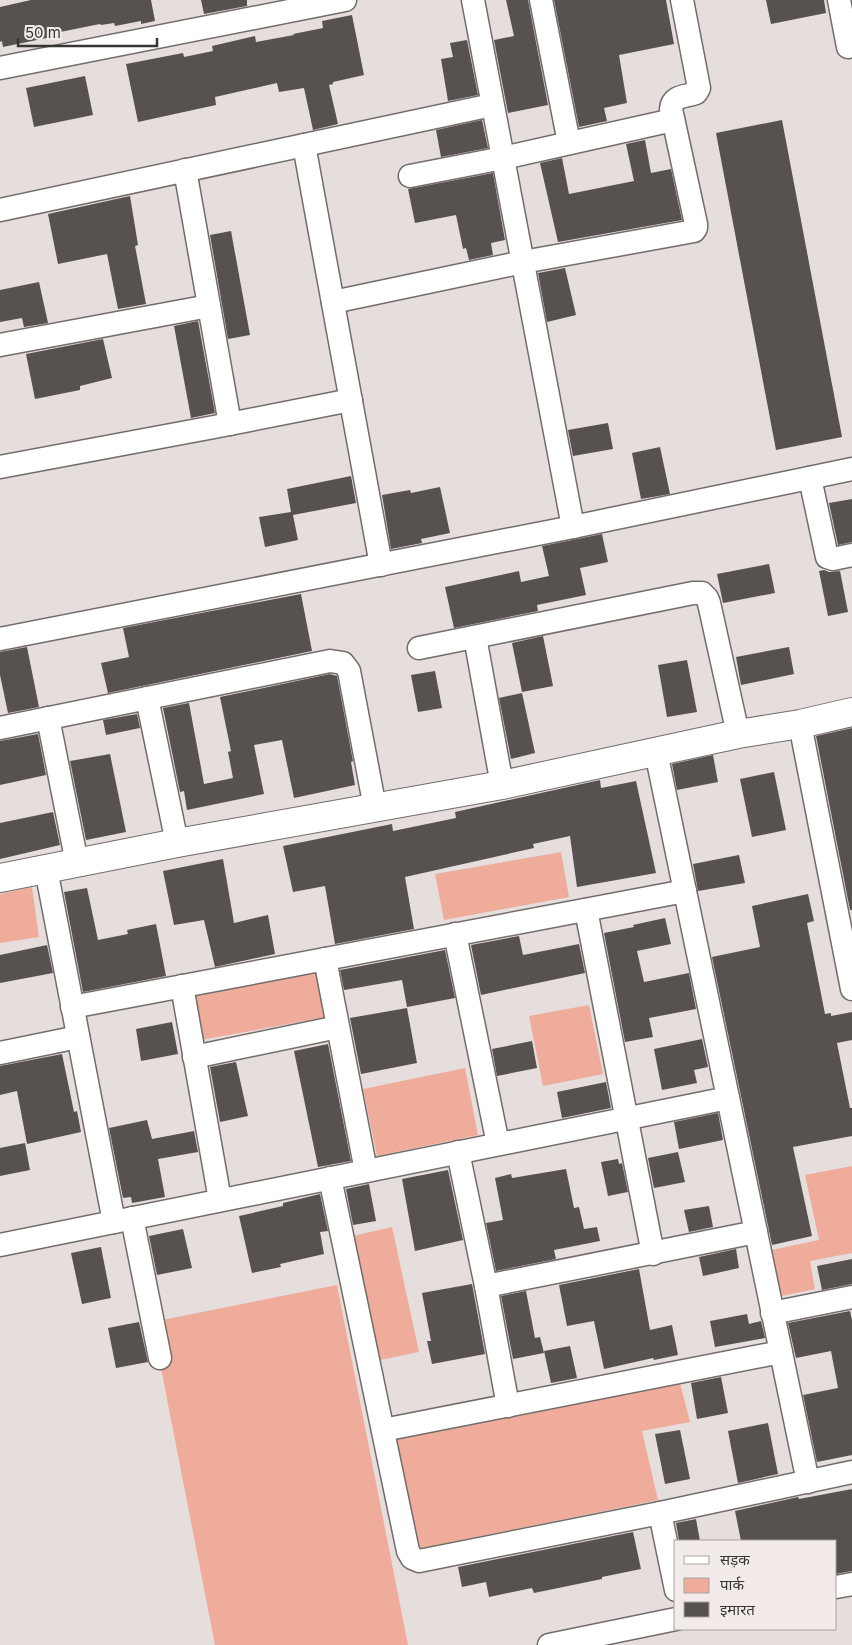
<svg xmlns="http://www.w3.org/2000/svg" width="852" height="1645" font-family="Inter,'Noto Sans Devanagari',sans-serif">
  <rect width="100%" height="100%" fill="#e5dedc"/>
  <!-- green -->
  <g fill="#efac9b">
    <polygon points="561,852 569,897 444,920 435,874"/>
    <polygon points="32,887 39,937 0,943 0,894"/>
    <polygon points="318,971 326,1017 201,1040 192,994"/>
    <polygon points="589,1005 603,1074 543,1086 529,1016"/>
    <polygon points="465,1068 478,1135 377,1156 363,1089"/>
    <polygon points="852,1166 852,1253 810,1261 815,1289 767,1299 757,1253 819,1240 805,1175"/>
    <polygon points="392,1227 419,1352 380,1360 353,1236"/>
    <polygon points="337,1285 408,1645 215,1645 152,1322"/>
    <polygon points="680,1383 690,1422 642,1431 658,1500 417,1549 392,1436"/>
  </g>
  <!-- building -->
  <g fill="#575150">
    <polygon points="31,0 151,0 155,21 141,24 141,21 115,26 114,23 101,25 100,24 60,32 61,35 3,47 2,41 0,42 0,7"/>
    <polygon points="201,0 247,0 247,6 204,14"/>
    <polygon points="506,0 528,0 548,105 508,113 494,40 514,36"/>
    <polygon points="554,0 666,0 674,44 619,55 627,103 604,108 607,121 579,127"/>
    <polygon points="766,0 824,0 826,13 771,24"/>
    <polygon points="352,15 364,75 333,82 333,84 329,85 338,124 313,130 304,88 279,92 277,83 215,97 216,105 138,122 126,64 183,53 184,57 213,51 212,46 255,36 256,42 294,35 293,34 323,28 322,21"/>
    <polygon points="467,40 478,95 448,101 441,59 453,57 450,43"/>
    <polygon points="85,76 93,115 34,127 26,88"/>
    <polygon points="482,120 488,148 441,157 436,130"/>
    <polygon points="782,120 842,437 776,450 716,133"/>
    <polygon points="645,140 651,173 671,169 682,220 558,242 540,163 562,158 569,194 634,181 626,144"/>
    <polygon points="493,173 505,240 491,243 493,255 469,260 466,248 463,249 456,215 415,223 408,189"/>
    <polygon points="130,196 138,245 135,246 146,304 118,309 107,254 58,264 48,214"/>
    <polygon points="231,231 250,335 228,339 210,235"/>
    <polygon points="565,268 576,315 547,322 538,273"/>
    <polygon points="39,282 48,323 24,327 22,318 0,322 0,290"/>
    <polygon points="198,321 215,413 191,418 174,326"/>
    <polygon points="103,339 112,378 80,386 80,390 35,399 26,354"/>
    <polygon points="608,423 613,449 573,456 568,430"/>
    <polygon points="660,447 670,494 641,499 632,453"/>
    <polygon points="351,476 356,503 293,515 298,540 265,547 259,517 291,512 287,489"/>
    <polygon points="440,487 450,533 421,539 422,543 391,549 382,495 410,490 411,493"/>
    <polygon points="852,499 852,542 838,545 829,503"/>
    <polygon points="602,534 608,562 580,568 586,595 537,605 538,611 454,628 445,587 519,571 521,582 549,576 542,546"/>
    <polygon points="769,564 775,593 723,603 717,574"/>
    <polygon points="824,570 829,572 840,571 848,612 828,616 819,571"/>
    <polygon points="301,594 312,651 108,693 101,663 129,657 123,628"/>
    <polygon points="543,636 553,686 522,692 512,643"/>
    <polygon points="27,647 39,707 8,713 0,675 0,652"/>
    <polygon points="789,647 794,674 741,685 736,657"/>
    <polygon points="687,660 697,712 667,717 658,665"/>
    <polygon points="435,671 442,708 418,712 411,675"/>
    <polygon points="330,674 337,676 353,761 351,762 355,785 294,798 282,740 254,745 264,794 187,810 184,791 180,792 163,708 189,703 204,784 233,778 228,752 231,751 220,697"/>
    <polygon points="522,693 535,753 511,759 499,698"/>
    <polygon points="137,714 140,728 106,735 103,720"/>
    <polygon points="852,728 852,910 850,910 816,736"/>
    <polygon points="38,734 46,775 0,785 0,741"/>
    <polygon points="110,754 126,832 86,840 70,761"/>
    <polygon points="713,755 718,782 677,790 672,764"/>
    <polygon points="774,772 786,830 752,837 740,779"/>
    <polygon points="600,780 601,788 636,781 656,873 577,887 570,836 533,844 534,848 405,877 414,929 335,944 325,886 293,892 283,846 392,824 393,831 456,818 455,812"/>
    <polygon points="53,812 60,845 0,859 0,823"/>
    <polygon points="739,855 745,883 698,891 693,864"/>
    <polygon points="223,859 234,923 268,915 275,954 215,967 204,920 174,925 163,871"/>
    <polygon points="87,888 98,940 128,934 127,930 156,924 166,976 83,992 64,892"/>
    <polygon points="808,894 814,921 807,923 825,1014 831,1013 831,1016 852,1012 852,1040 837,1043 850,1108 852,1108 852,1136 793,1147 812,1236 772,1245 712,957 760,947 752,906"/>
    <polygon points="665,918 671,944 637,951 644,982 689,973 696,1009 649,1018 653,1037 625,1042 604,933 634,927 633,925"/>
    <polygon points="519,936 523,955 579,944 585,973 481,995 471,945"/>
    <polygon points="47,945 53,973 0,983 0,955"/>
    <polygon points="445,950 455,998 407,1007 402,980 344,990 340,970"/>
    <polygon points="407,1008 417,1063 361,1074 350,1018"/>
    <polygon points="172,1022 178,1054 141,1061 136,1029"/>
    <polygon points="702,1039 708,1067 694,1070 697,1083 662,1090 654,1049"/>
    <polygon points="532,1041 537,1068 497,1076 492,1049"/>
    <polygon points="328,1044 351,1161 318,1167 294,1051"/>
    <polygon points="62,1054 74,1112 77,1111 81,1132 27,1144 17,1091 0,1095 0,1066"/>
    <polygon points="236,1062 248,1116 220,1122 210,1067"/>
    <polygon points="606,1082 611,1108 562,1118 557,1092"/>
    <polygon points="718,1113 723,1140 679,1149 674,1122"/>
    <polygon points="147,1120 152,1139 194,1131 198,1152 158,1159 165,1197 132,1203 131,1197 123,1198 109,1128"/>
    <polygon points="25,1143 30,1170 0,1176 0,1148"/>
    <polygon points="678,1152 685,1182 654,1188 648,1158"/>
    <polygon points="618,1159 619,1164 622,1163 628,1192 608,1196 601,1162"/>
    <polygon points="566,1169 574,1208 579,1207 584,1229 597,1227 600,1241 554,1250 556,1259 496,1271 486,1223 503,1220 495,1178 511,1174 512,1178"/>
    <polygon points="448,1170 463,1240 415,1251 402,1179"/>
    <polygon points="369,1184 376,1221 353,1225 346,1189"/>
    <polygon points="320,1194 328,1231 320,1232 324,1254 280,1264 281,1267 252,1273 239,1216 283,1206 283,1203"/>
    <polygon points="709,1206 713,1227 689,1232 684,1210"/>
    <polygon points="183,1229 192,1268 157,1275 149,1236"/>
    <polygon points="101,1247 111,1298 82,1304 71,1253"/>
    <polygon points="736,1249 739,1268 703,1276 699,1257"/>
    <polygon points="852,1259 852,1284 822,1290 817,1266"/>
    <polygon points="639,1269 650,1330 672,1325 678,1355 654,1360 653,1358 604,1369 594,1321 567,1326 559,1285"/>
    <polygon points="472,1284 485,1354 432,1364 427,1341 431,1341 422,1293"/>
    <polygon points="526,1291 535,1338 540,1337 544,1353 513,1359 501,1296"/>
    <polygon points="850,1311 852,1320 852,1455 817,1462 803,1395 838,1388 831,1351 796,1358 788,1323"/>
    <polygon points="747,1314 749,1324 761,1321 765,1338 715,1347 710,1321"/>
    <polygon points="139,1322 148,1362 116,1368 108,1328"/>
    <polygon points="570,1346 577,1378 551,1383 544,1351"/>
    <polygon points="721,1377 728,1413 697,1419 691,1383"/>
    <polygon points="768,1423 778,1474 738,1483 728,1431"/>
    <polygon points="680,1430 690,1479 665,1484 655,1434"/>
    <polygon points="852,1489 852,1571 836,1574 836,1541 741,1541 735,1511 798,1497 799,1499"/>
    <polygon points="696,1519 700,1541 679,1541 676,1523"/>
    <polygon points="633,1532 641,1569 602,1577 602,1579 534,1593 532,1588 489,1597 486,1582 462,1587 458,1567"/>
  </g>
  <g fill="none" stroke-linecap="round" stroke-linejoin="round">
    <!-- street casing -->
    <g stroke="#726c6a" stroke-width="25">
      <g id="street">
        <polyline points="473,0 573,527"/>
        <polyline points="541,0 569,143"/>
        <polyline points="839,0 848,47"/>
        <polyline points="0,68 345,0"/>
        <polyline points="304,145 381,565"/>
        <polyline points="185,170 230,424"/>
        <polyline points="410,176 503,158 673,120"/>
        <polyline points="0,210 492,105"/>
        <path d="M333 302 523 262 694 231 696 228V224L671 109C672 95 686 97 696 93L699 88 682 0"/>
        <polyline points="0,345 209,306"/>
        <polyline points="0,467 214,427 351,400"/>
        <polyline points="810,478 827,557 833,559 852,555"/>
        <polyline points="475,637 502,785"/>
        <polyline points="0,639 573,527 852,469"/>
        <polyline points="419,648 693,593 702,593 707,598 709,603 738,734"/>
        <polyline points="147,698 177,843"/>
        <polyline points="48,718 77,863"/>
        <polyline points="800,724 852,989"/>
        <polyline points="0,728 330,661 343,663 349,671 375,808"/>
        <polyline points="656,752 808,1482"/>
        <polyline points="46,869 114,1222"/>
        <polyline points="586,910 653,1254"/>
        <polyline points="455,934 498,1144"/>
        <polyline points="325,959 366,1171"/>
        <polyline points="182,986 220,1200"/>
        <polyline points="72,1007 685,891"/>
        <polyline points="0,1053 78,1037"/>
        <polyline points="194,1057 338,1027"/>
        <polyline points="458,1152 486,1286 508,1406"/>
        <polyline points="330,1178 408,1551 412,1558 419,1561 660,1513 852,1472"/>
        <polyline points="132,1218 160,1358"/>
        <polyline points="0,1245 728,1098"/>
        <polyline points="486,1286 756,1232"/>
        <polyline points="772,1313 852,1297"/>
        <polyline points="383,1430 781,1352"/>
        <polyline points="660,1513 676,1590"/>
        <polyline points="836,1587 852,1584"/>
        <polyline points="549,1645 676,1619"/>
      </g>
    </g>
    <!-- secondary casing -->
    <g stroke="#726c6a" stroke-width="30">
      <polyline id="secondary" points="0,878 177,843 502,785 738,734 800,724 852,712"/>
    </g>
    <!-- street -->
    <use href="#street" stroke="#fff" stroke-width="22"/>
    <!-- secondary -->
    <use href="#secondary" stroke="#fff" stroke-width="28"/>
  </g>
  <!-- legend -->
  <rect x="674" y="1540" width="162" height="90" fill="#f2ebe9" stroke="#a8a3a1"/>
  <rect x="684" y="1556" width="25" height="8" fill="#ffffff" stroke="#a8a3a1"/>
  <text x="720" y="1565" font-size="15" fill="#383635">सड़क</text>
  <rect x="684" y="1578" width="25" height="15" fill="#efac9b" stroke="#a8a3a1"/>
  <text x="720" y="1590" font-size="15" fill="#383635">पार्क</text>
  <rect x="684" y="1602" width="25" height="15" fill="#575150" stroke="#a8a3a1"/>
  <text x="720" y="1615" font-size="15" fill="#383635">इमारत</text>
  <!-- scale -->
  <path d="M18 38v8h139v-8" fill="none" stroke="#383635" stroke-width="2.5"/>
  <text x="25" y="38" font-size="15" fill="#383635" stroke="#f2ebe9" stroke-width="4" paint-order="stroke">50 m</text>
</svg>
